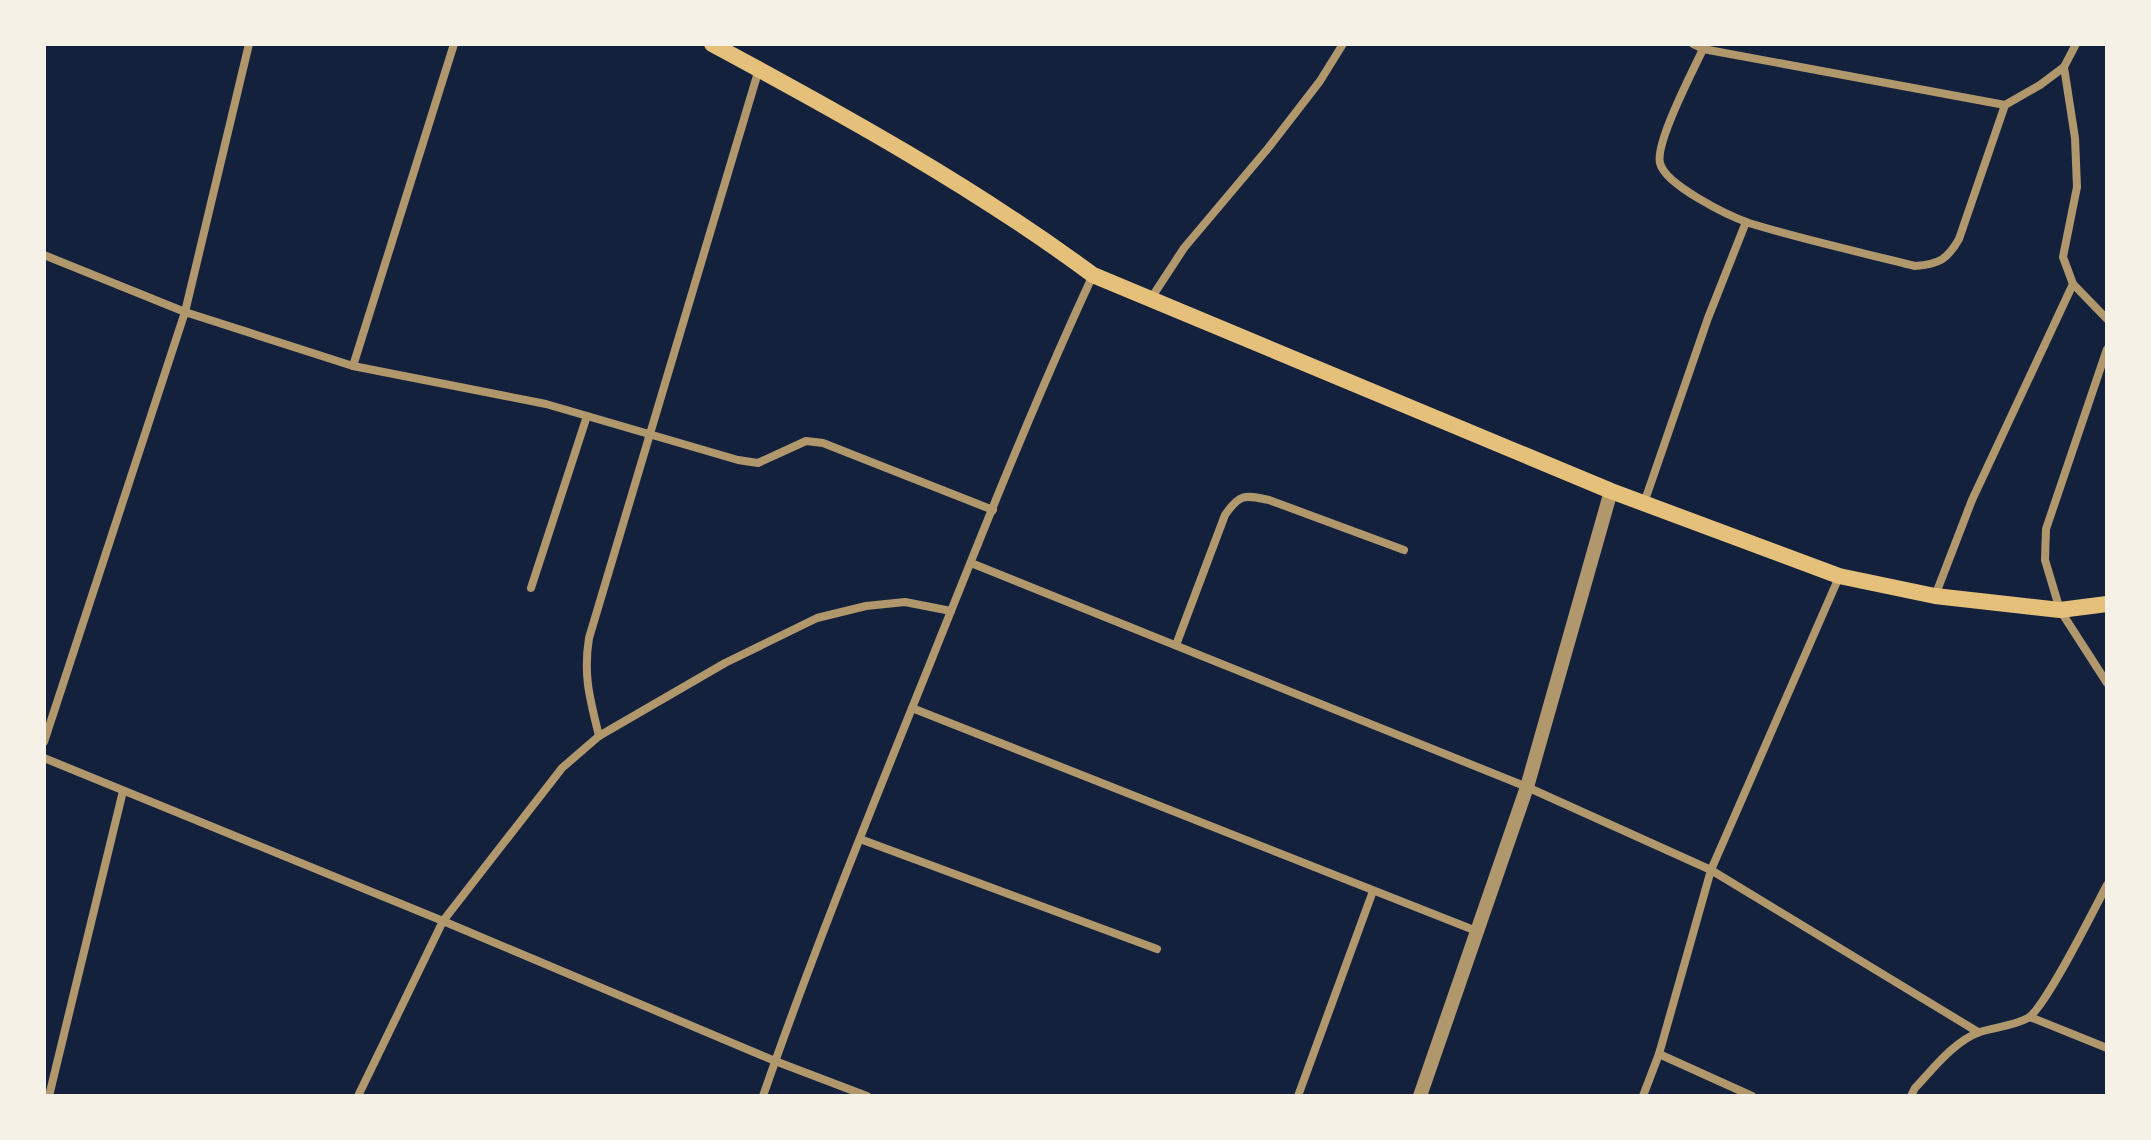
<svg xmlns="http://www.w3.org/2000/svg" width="2151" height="1140" font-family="'Public Sans',sans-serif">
  <rect width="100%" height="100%" fill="#14213d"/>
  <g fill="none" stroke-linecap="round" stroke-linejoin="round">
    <!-- minor -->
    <g stroke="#b1986c" stroke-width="8">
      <polyline points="1693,44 1703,49 2005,105"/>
      <path d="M1703 49C1693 71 1655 143 1660 163 1665 185 1729 216 1749 223 1804 240 1860 252 1915 266 1939 264 1947 260 1959 239L2005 105 2040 85 2064 67 2076 44"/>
      <polyline points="2064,67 2075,138 2077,187 2063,257 2073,284 2107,319"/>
      <polyline points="44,255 185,312 353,366 546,404 738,460 758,463 806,441 823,443 993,510"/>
      <polyline points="1150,300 1184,248 1269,147 1320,81 1343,44"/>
      <polyline points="2107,349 2046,529 2045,560 2060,610 2107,683"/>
      <polyline points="353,366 454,44"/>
      <polyline points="1644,503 1708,318 1746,222"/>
      <polyline points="971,563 1527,787 1711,870 1978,1032"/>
      <polyline points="531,588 587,416"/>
      <polyline points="1935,596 1972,500 2073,284"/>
      <path d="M1176 645 1225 515C1240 493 1245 495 1269 500L1404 550"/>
      <polyline points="912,708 1479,932"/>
      <path d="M599 736C590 699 583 676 589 638L759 69"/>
      <polyline points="44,742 185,312 249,44"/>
      <polyline points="44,758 443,921 775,1061 867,1096"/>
      <polyline points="860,839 1157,949"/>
      <polyline points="2030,1017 2107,1048"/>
      <polyline points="1659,1054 1752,1096"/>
      <polyline points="49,1096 123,791"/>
      <polyline points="358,1096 443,921 562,768 599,736 725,663 817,618 866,606 905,602 951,611"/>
      <path d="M763 1096C814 949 873 805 931 661 983 531 1034 402 1093 275"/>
      <polyline points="1298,1096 1373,891"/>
      <polyline points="1643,1096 1659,1054 1711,870 1839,577"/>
      <path d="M1911 1096 1915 1088C1933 1069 1954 1041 1980 1032 1996 1027 2013 1026 2028 1018 2046 1007 2094 909 2107 885"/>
    </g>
    <!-- tertiary -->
    <polyline stroke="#b1986c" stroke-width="14" points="1420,1096 1527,787 1611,491"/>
    <!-- secondary -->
    <path stroke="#e5c07b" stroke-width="16" d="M712 44C842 114 974 187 1093 275L1611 491 1839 576 1935 596 2060 610 2107 604"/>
  </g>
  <!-- border -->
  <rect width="2151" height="1140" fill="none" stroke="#f6f1e7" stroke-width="92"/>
</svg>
